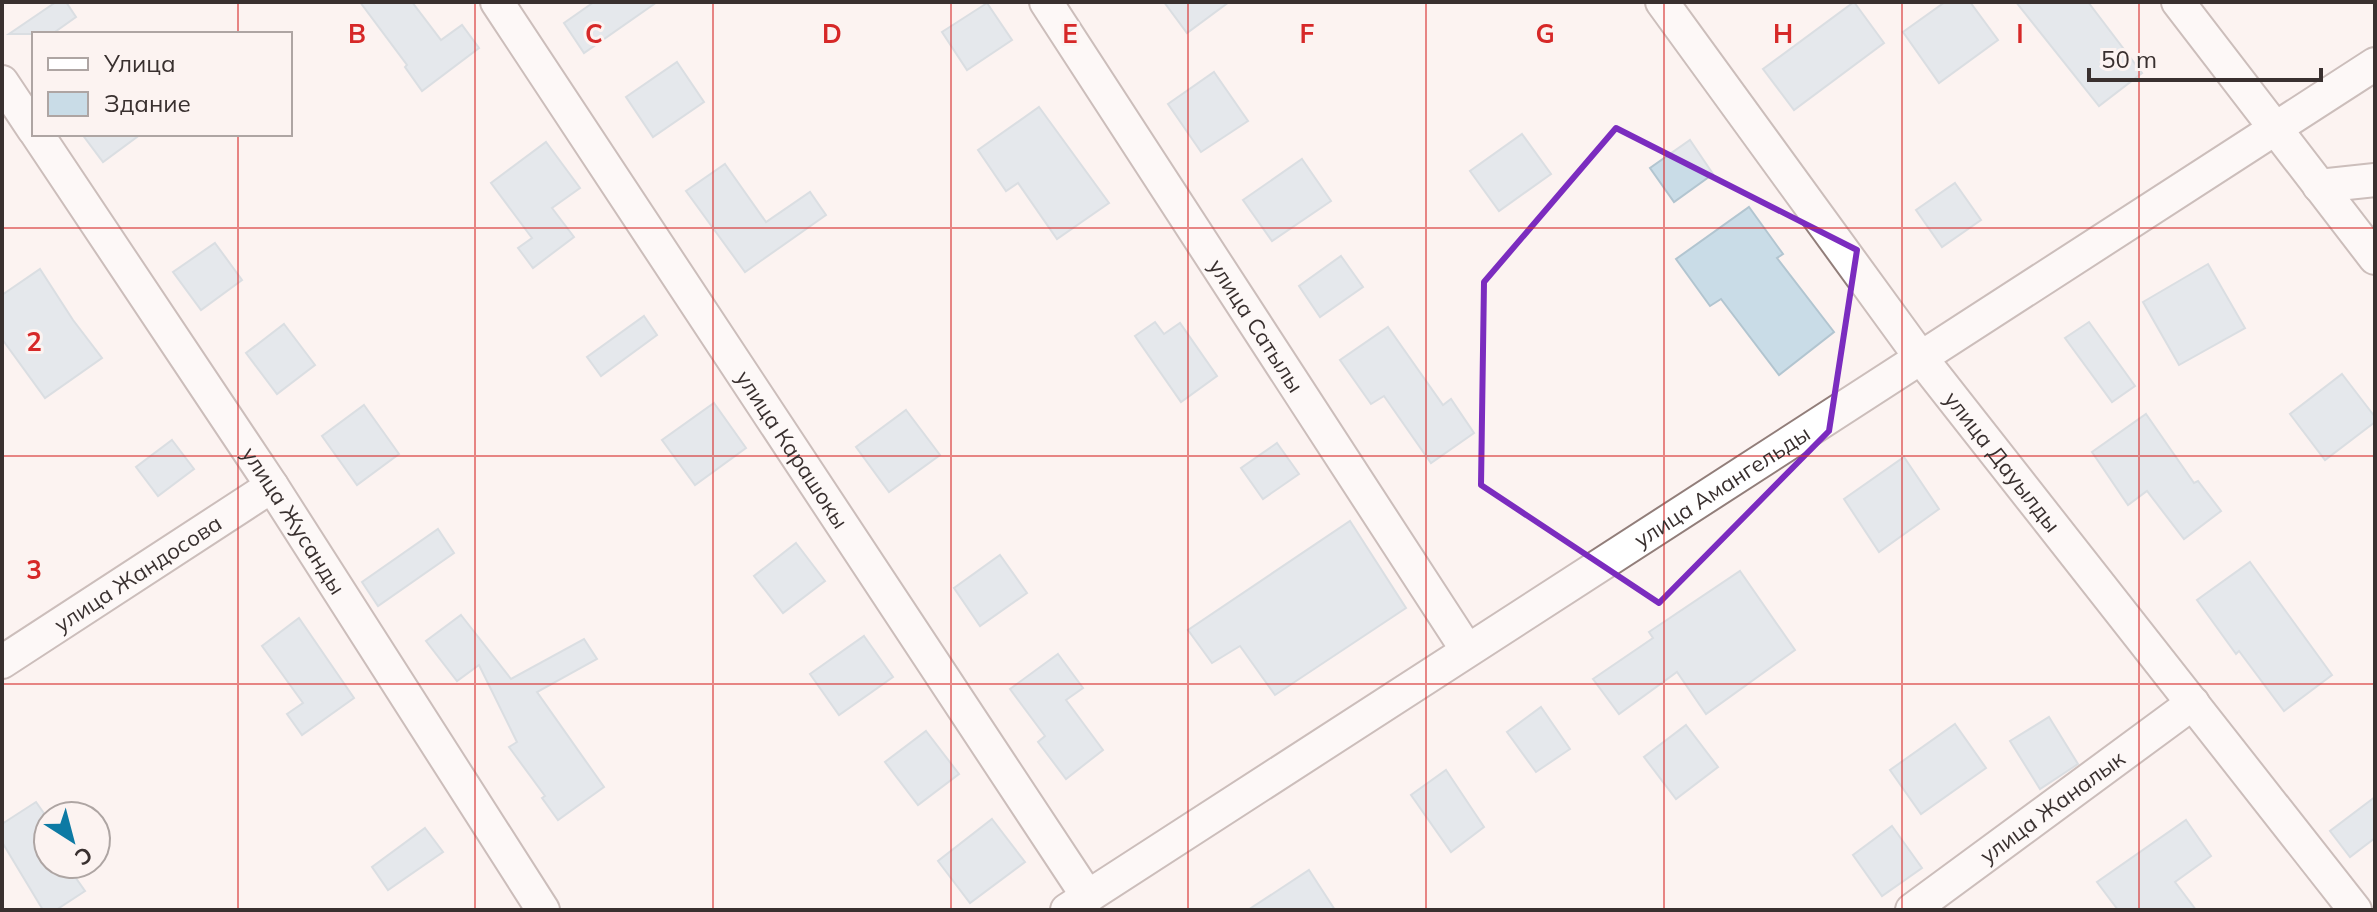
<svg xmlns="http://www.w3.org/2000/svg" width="2377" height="912" font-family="Mulish,sans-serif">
  <rect width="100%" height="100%" fill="#fcf3f1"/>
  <!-- building -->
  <g fill="#c9dce7" stroke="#b2c5d0" stroke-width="2">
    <polygon points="56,2 66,2 76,17 52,34 9,34"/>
    <polygon points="360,2 412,2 441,40 462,25 479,48 422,91 405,67 407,65"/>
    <polygon points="594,2 657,2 584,53 564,23"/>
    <polygon points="1164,2 1229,2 1187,33"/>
    <polygon points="1854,2 1884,43 1794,110 1763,69"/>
    <polygon points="1945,2 1970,2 1998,40 1939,83 1903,32"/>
    <polygon points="2016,2 2088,2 2142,73 2099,106"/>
    <polygon points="987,3 1012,40 967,70 942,32"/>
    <polygon points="677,62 704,102 653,137 626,97"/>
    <polygon points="1214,72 1248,121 1201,152 1168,104"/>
    <polygon points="1039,107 1109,203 1057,239 1018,183 1006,191 978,150"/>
    <polygon points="82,134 141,134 103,162"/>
    <polygon points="1522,134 1551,174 1499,211 1470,171"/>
    <polygon points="1690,140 1713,174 1674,202 1650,168"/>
    <polygon points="546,142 580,188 552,208 574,237 533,268 518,248 532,238 491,183"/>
    <polygon points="1302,159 1331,201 1272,241 1243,200"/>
    <polygon points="725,164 766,222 810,192 826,215 745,272 686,191"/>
    <polygon points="1955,183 1981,220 1942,247 1916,210"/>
    <polygon points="1749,207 1783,254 1777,258 1834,332 1779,375 1721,299 1710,306 1676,259"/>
    <polygon points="215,243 242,280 201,310 173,272"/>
    <polygon points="1341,256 1363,287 1320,317 1299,286"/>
    <polygon points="2208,264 2245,328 2179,365 2143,302"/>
    <polygon points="40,269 73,320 102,358 45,398 2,339 2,295"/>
    <polygon points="644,316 657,335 601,376 587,357"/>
    <polygon points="1155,322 1164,334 1180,323 1217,376 1181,402 1135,336"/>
    <polygon points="2089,322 2135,386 2112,402 2065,338"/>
    <polygon points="284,324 315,365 277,394 246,353"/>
    <polygon points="1388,327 1443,405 1451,399 1474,433 1431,463 1384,396 1371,404 1340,360"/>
    <polygon points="2342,374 2375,417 2375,422 2325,460 2290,414"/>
    <polygon points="714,403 746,448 695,485 662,440"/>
    <polygon points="364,405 399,454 357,485 322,436"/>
    <polygon points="906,410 940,455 889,492 856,447"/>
    <polygon points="2146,414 2194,483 2198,481 2221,511 2184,539 2147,491 2128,505 2092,452"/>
    <polygon points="172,440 194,469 158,496 136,467"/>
    <polygon points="1277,443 1299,474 1263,499 1241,468"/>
    <polygon points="1904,457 1939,509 1879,552 1844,499"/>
    <polygon points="1350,521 1406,608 1275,695 1240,646 1212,663 1188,630"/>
    <polygon points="438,529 454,553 378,606 362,582"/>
    <polygon points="796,543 825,581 783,613 754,576"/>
    <polygon points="1000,555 1027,593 980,626 954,588"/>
    <polygon points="2250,562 2332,675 2284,711 2239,651 2236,654 2197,600"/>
    <polygon points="1740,571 1795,650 1706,714 1677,672 1619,714 1593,679 1653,638 1649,632"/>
    <polygon points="461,615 511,679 584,639 597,659 537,692 604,787 558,820 542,798 545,796 509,747 517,742 479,665 457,681 426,641"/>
    <polygon points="299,618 354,698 302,735 287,714 303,703 262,646"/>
    <polygon points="864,636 893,677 839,715 810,674"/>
    <polygon points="1058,654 1083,688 1066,700 1103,750 1066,779 1038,742 1045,736 1010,689"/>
    <polygon points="1541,707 1570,749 1536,772 1507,732"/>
    <polygon points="2049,717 2078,764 2040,789 2010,741"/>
    <polygon points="1955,724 1986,768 1921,814 1890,770"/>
    <polygon points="1686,725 1718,767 1676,799 1644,757"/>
    <polygon points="926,731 959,774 918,805 885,762"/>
    <polygon points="1446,770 1484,827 1451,852 1411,795"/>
    <polygon points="2375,797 2375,838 2350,857 2330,831"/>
    <polygon points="36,802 48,819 48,864 66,864 85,891 56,910 43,910 2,842 2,824"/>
    <polygon points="992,819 1025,862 970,903 938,861"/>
    <polygon points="2186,820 2211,856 2175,882 2196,910 2118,910 2097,882"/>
    <polygon points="1892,826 1922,868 1882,896 1853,855"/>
    <polygon points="425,828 443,852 388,890 372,867"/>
    <polygon points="1309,870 1335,910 1248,910"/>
  </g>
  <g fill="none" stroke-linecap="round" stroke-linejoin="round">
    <!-- street casing -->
    <g stroke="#927e7a" stroke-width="36">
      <g id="street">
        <path id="s1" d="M497 2 1088 897"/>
        <path id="s2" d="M1046 2 1467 650"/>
        <path id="s3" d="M1662 2 1921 358 2355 910"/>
        <polyline points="2178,2 2375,258"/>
        <polyline points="2,82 34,130"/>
        <path id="s4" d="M37 134 272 486 543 910"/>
        <polyline points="2319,186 2375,180"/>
        <path id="s5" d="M2 662 272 486"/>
        <path id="s6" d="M1067 910 2375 64"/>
        <path id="s7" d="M1912 910 2193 703"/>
      </g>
    </g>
    <!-- street -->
    <use href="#street" stroke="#fff" stroke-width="32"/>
  </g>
  <!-- marked area -->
  <path d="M0 0H2377V912H0ZM1616 128 1857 250 1829 431 1659 603 1481 485 1484 282Z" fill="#fcf3f1" fill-opacity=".55" fill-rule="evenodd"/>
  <path fill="none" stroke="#7b2cbf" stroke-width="6" stroke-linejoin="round" d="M1616 128 1857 250 1829 431 1659 603 1481 485 1484 282Z"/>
  <!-- grid -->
  <path fill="none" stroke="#d62828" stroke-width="2" stroke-opacity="0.55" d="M238 2V34M475 2V910M713 2V910M951 2V910M1188 2V910M1426 2V910M1664 2V910M1902 2V910M2139 2V910M238 134V910M2 228H2375M2 456H2375M2 684H2375"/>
  <g text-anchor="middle" stroke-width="6" stroke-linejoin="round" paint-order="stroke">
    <!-- street labels -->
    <g font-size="22" fill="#39302f" stroke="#fcf3f1">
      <text dy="8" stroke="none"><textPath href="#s2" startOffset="386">улица Сатылы</textPath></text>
      <text dy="8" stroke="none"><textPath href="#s1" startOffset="536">улица Карашокы</textPath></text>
      <text dy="8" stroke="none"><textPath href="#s3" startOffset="572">улица Дауылды</textPath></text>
      <text dy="8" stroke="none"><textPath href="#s6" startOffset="780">улица Амангельды</textPath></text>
      <text dy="8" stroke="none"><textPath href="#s4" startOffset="464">улица Жусанды</textPath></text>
      <text dy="8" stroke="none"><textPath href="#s5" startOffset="162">улица Жандосова</textPath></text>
      <text dy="8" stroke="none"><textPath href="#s7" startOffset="174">улица Жаналык</textPath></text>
    </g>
  </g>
  <g font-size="26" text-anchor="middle" font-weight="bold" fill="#d62828" stroke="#fcf3f1" stroke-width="6" stroke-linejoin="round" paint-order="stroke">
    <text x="357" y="43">B</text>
    <text x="594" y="43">C</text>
    <text x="832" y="43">D</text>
    <text x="1070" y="43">E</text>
    <text x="1307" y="43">F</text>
    <text x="1545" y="43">G</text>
    <text x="1783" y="43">H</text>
    <text x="2020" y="43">I</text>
    <text x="34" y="351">2</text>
    <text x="34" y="579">3</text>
  </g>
  <!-- border -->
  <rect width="2377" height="912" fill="none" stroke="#39302f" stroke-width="8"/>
  <!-- legend -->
  <rect x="32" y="32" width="260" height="104" fill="#fcf3f1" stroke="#aea5a3" stroke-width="2"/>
  <rect x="48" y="58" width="40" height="12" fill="#ffffff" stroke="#aea5a3" stroke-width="2"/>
  <text x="104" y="72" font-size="24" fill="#39302f">Улица</text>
  <rect x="48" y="92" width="40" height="24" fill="#c9dce7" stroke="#aea5a3" stroke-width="2"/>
  <text x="104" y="112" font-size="24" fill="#39302f">Здание</text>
  <!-- north arrow -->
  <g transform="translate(72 840) rotate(144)"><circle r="38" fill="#fcf3f1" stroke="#aea5a3" stroke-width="2"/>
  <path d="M0-6L14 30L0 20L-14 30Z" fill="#0d7aa4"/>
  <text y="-12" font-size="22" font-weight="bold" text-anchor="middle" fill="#39302f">С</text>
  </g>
  <!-- scale -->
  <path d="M2089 68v12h232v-12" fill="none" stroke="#39302f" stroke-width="4"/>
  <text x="2101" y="68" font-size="24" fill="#39302f" stroke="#fcf3f1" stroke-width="6" paint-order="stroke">50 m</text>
</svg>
